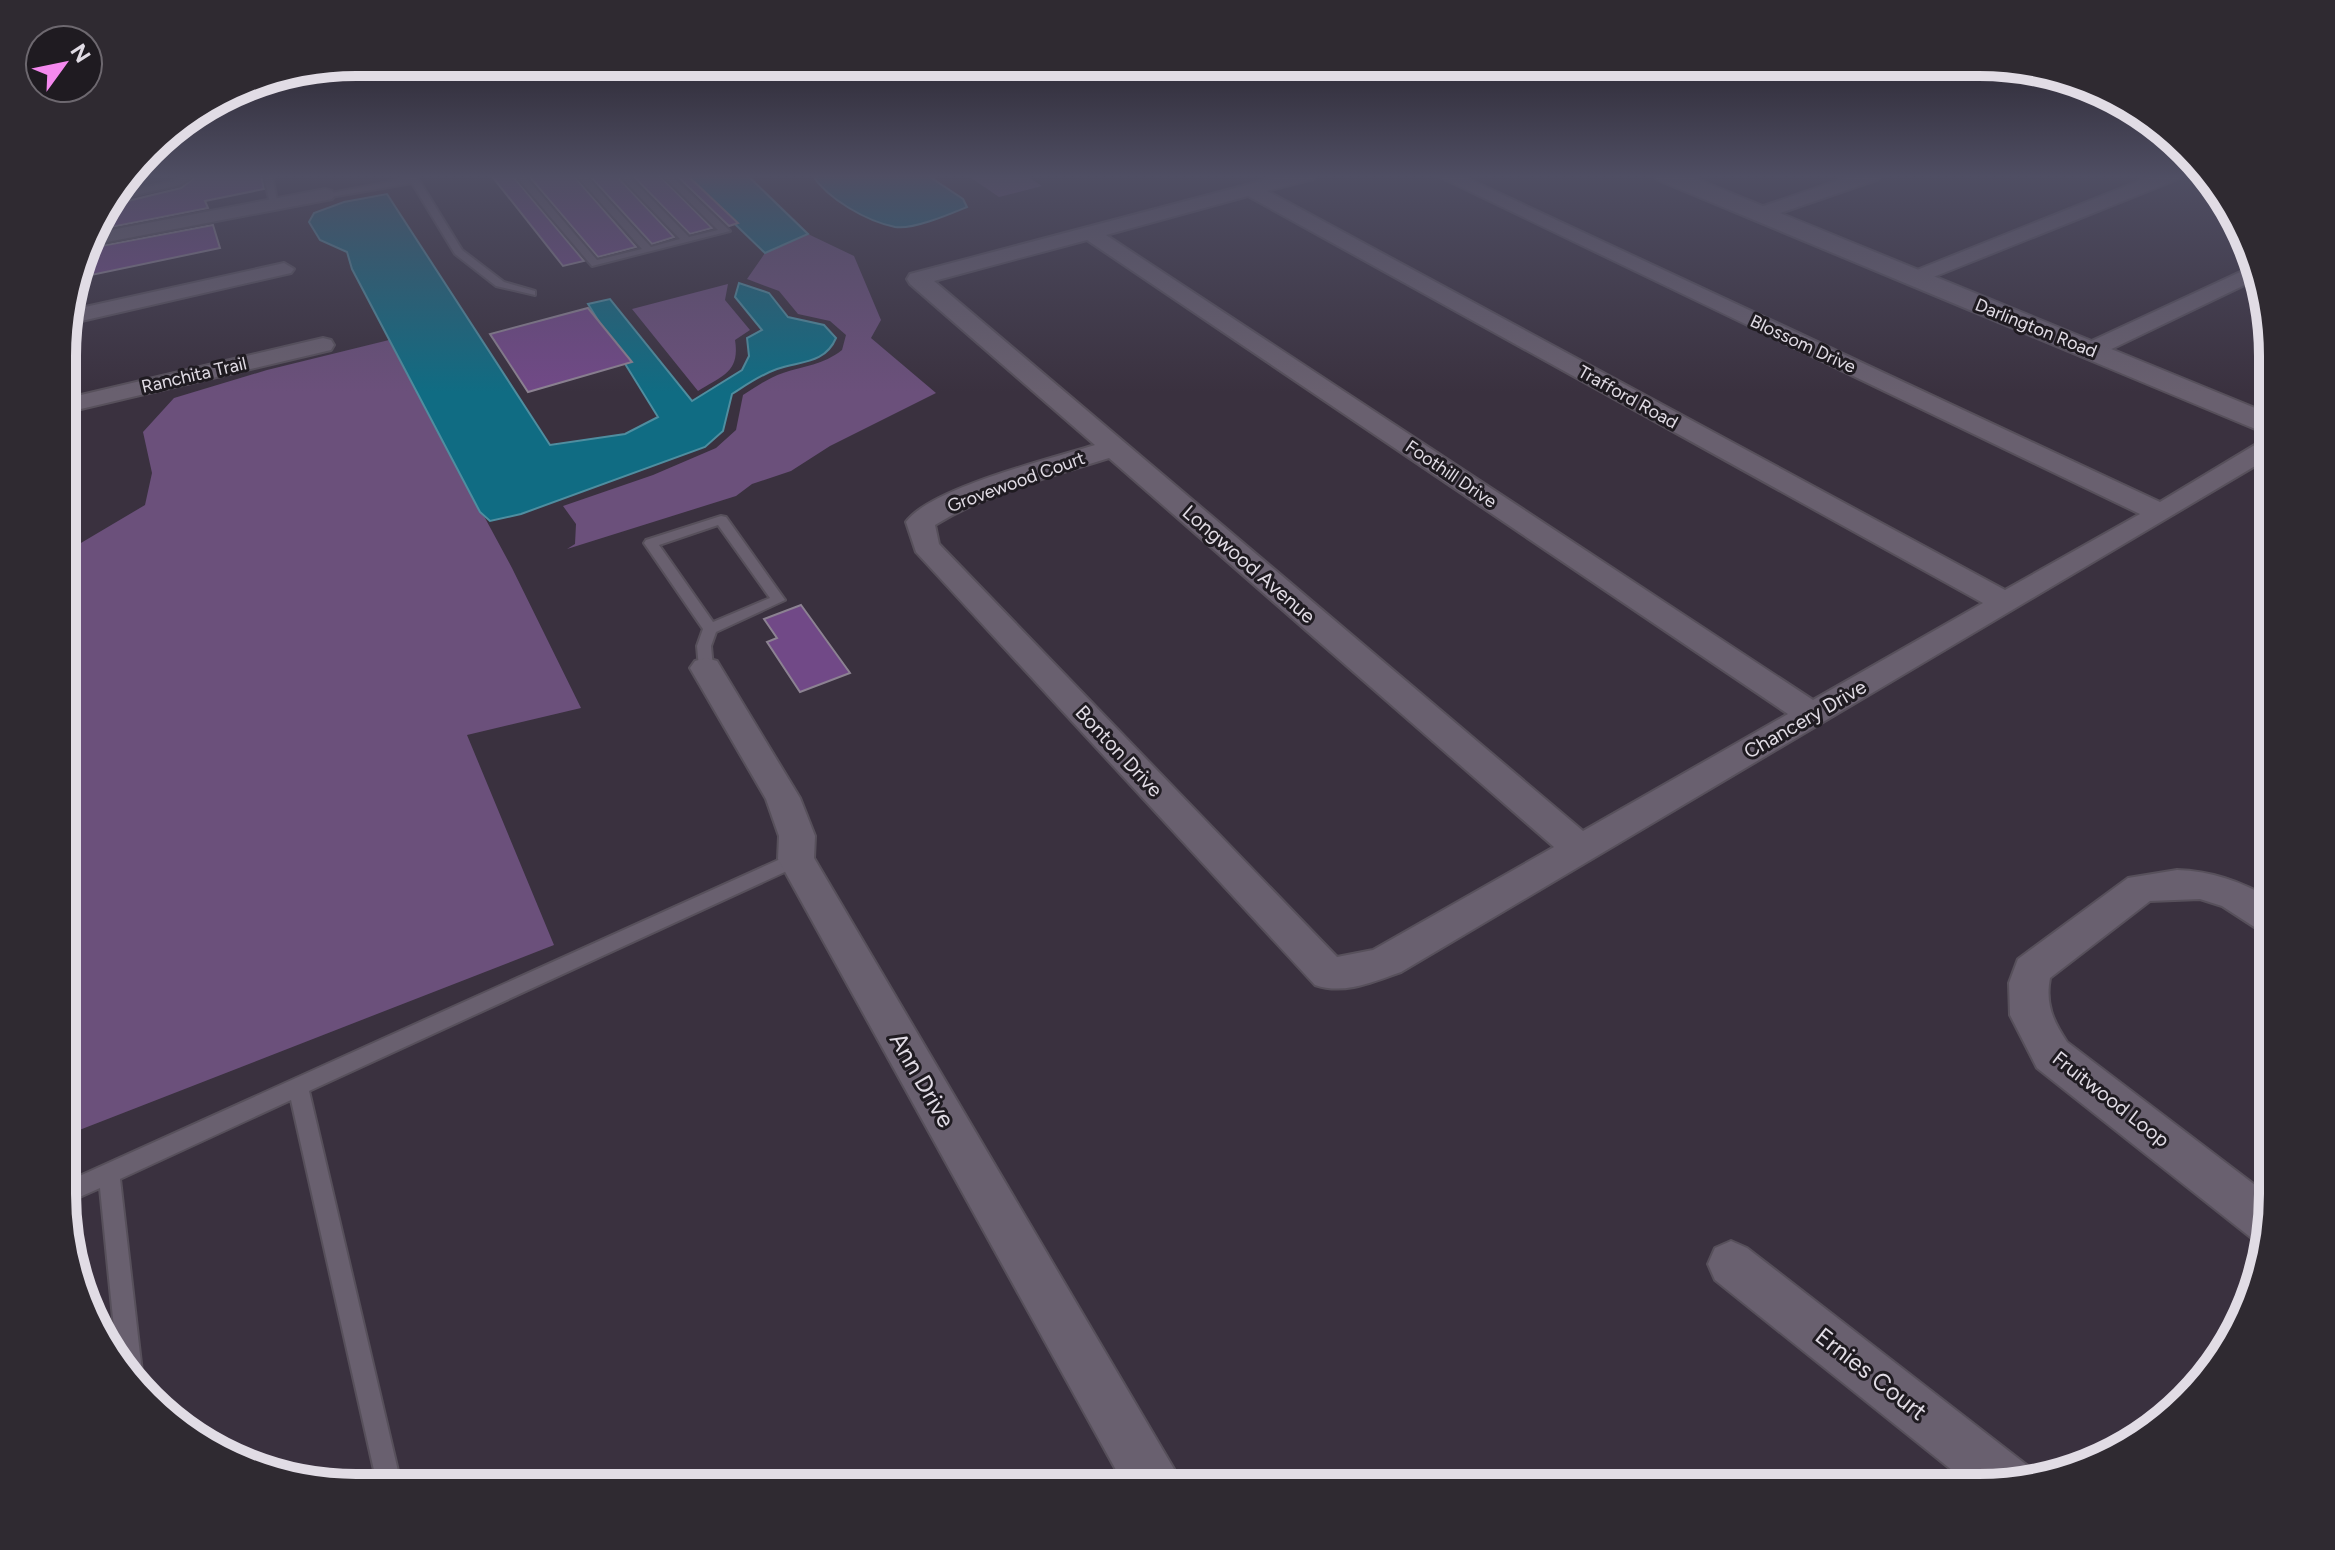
<svg xmlns="http://www.w3.org/2000/svg" width="2335" height="1550" font-family="Figtree,sans-serif">
  <rect width="100%" height="100%" fill="#3a313f"/>
  <!-- green -->
  <g fill="#6b507b">
    <polygon points="967,175 1025,175 1042,186 999,197"/>
    <path d="M808 234 854 256 881 320 871 338 936 393 830 446 791 471 752 484 736 496 567 549 575 544 576 524 563 506 653 475 716 448 736 430 743 395C756 387 768 378 783 373 804 366 823 365 842 350L846 335 830 321 798 314 779 291 747 279 728 284 725 300 750 330 735 340C740 372 723 375 698 391L632 309 747 279 765 253Z"/>
    <polygon points="389,340 512,568 581,708 467,735 554,945 64,1136 64,553 145,505 152,473 143,432 174,398 267,370"/>
  </g>
  <!-- water -->
  <g fill="#106c83" stroke="#4f8ea0" stroke-width="2">
    <polygon points="684,175 747,175 808,234 765,253"/>
    <path d="M812 175H927L963 199 967 207C950 214 913 230 895 227 866 221 828 199 812 175Z"/>
    <path d="M387 194 550 445 625 434 658 417 588 304 610 299 692 401 742 370 749 356 747 338 762 330 735 297 739 283 769 293 788 317 824 325 836 338C825 364 800 361 777 369 760 375 746 385 732 394L723 431 705 447 521 514 490 521 480 512 352 269 347 252 320 240 309 222 314 213 344 202Z"/>
  </g>
  <!-- building -->
  <g fill="#714987" stroke="#8c8292" stroke-width="2">
    <polygon points="198,175 261,175 264,189 205,201 208,208 91,231 107,206 181,188"/>
    <polygon points="491,175 512,175 584,261 563,266"/>
    <polygon points="528,175 573,175 636,247 598,257"/>
    <polygon points="589,175 616,175 674,237 652,244"/>
    <polygon points="632,175 659,175 712,228 690,234"/>
    <polygon points="676,175 687,175 738,223 729,226"/>
    <polygon points="213,225 220,248 77,278 85,249"/>
    <polygon points="588,308 632,362 528,392 490,334"/>
    <polygon points="801,605 850,673 800,692 767,642 777,638 764,619"/>
  </g>
  <g fill="none" stroke-linecap="round" stroke-linejoin="round">
    <!-- lane casing -->
    <g stroke="#57505b" stroke-width="4">
      <g id="lane">
        <polygon points="184,175 195,175 180,185 126,197 120,189 125,183 129,191 174,181"/>
        <polygon points="264,175 272,175 278,206 270,204"/>
        <polygon points="515,175 524,175 597,260 642,249 576,175 585,175 651,247 680,239 619,175 628,175 689,237 718,230 662,175 671,175 730,231 592,266"/>
        <polygon points="415,177 419,180 462,250 504,282 535,291 535,295 496,286 455,254 412,183 325,198 321,195"/>
        <path d="M721 516 726 517 785 600 716 632 711 646 713 668 706 673 699 668 697 646 703 629 644 543 646 540ZM718 525 770 598 713 622 659 545Z"/>
        <polygon points="796,852 802,854 805,859 802,864 309,1091 402,1488 378,1488 291,1100 120,1179 142,1372 138,1380 117,1358 100,1188 64,1204 64,1183"/>
      </g>
    </g>
    <!-- street casing -->
    <g stroke="#57505b" stroke-width="4">
      <g id="street">
        <path d="M1284 175H1315L1313 179 1267 191 2005 590 2140 514 1436 175H1460L2160 502 2263 440 2272 437V456L1401 972C1373 982 1344 995 1315 985L916 552 906 522C930 488 1054 458 1095 445L910 284 907 279 910 274ZM1248 196 1983 603 1813 700 1106 235ZM1087 240 1788 714 1583 831 934 281ZM1109 458 1554 847 1373 950 1337 957 939 544 935 525C989 492 1049 477 1109 458Z"/>
        <polygon points="1854,175 1881,175 1879,179 1766,218 1752,218 1749,214 1752,210"/>
        <polygon points="2154,175 2180,175 2178,179 1921,282 1914,284 1903,278 1907,274"/>
        <polygon points="325,189 332,191 335,195 332,199 86,246 90,234"/>
        <polygon points="284,263 294,269 291,273 64,325 67,311"/>
        <polygon points="2251,267 2255,280 2099,355 2083,355 2079,350 2083,345"/>
        <polygon points="323,338 331,340 334,345 331,350 64,413 64,399"/>
        <polygon points="706,658 717,661 800,798 815,836 814,858 1174,1469 1181,1488 1126,1488 778,859 779,836 766,799 690,668 695,661"/>
        <path d="M2177 870C2212 871 2243 882 2272 900V934L2259 930 2222 906 2200 899 2150 901 2050 978C2045 1004 2053 1021 2067 1042L2272 1198 2266 1244 2254 1240 2037 1068 2010 1015 2009 983 2018 959 2128 878Z"/>
        <polygon points="1731,1241 1747,1248 2028,1466 2033,1477 1998,1487 1973,1487 1715,1280 1708,1264 1715,1248"/>
      </g>
    </g>
    <!-- secondary casing -->
    <g stroke="#57505b" stroke-width="4">
      <polygon id="secondary" points="1654,175 1687,175 2272,415 2272,436 1658,180"/>
    </g>
    <!-- lane -->
    <use href="#lane" fill="#69606f" fill-rule="evenodd"/>
    <!-- street -->
    <use href="#street" fill="#69606f" fill-rule="evenodd"/>
    <!-- secondary -->
    <use href="#secondary" fill="#69606f" fill-rule="evenodd"/>
  </g>
  <!-- sky -->
  <linearGradient id="sky" x2="0" y2="1"><stop stop-color="#201b23"/><stop offset="0.45" stop-color="#4f4e63"/><stop offset="1" stop-color="#4f4e63" stop-opacity="0"/></linearGradient>
  <rect width="2335" height="392" fill="url(#sky)"/>
  <g text-anchor="middle" stroke-width="6" stroke-linejoin="round" paint-order="stroke">
    <!-- far-street labels -->
    <g font-size="18" fill="#e1dce5" stroke="#1f1b21">
      <text transform="translate(2036 328) rotate(22)" y="6">Darlington Road</text>
      <text transform="translate(1803 344) rotate(25)" y="6">Blossom Drive</text>
      <text transform="translate(194 375) rotate(-13)" y="6">Ranchita Trail</text>
      <text transform="translate(1628 397) rotate(29)" y="6">Trafford Road</text>
      <text transform="translate(1451 474) rotate(34)" y="6">Foothill Drive</text>
      <text transform="translate(1016 482) rotate(-20)" y="6">Grovewood Court</text>
    </g>
    <!-- street labels -->
    <g font-size="20" fill="#e1dce5" stroke="#1f1b21">
      <text transform="translate(1249 564) rotate(41)" y="7">Longwood Avenue</text>
      <text transform="translate(1805 719) rotate(-30)" y="7">Chancery Drive</text>
      <text transform="translate(1119 751) rotate(47)" y="7">Bonton Drive</text>
      <text transform="translate(2111 1099) rotate(38)" y="7">Fruitwood Loop</text>
    </g>
    <!-- near-street labels -->
    <g font-size="24" fill="#e1dce5" stroke="#1f1b21">
      <text transform="translate(922 1080) rotate(60)" y="8">Ann Drive</text>
      <text transform="translate(1871 1374) rotate(38)" y="8">Ernies Court</text>
    </g>
  </g>
  <!-- crop -->
  <path d="M0 0H2335V1550H0ZM356 76H1979A280 280 0 0 1 2259 356V1194A280 280 0 0 1 1979 1474H356A280 280 0 0 1 76 1194V356A280 280 0 0 1 356 76Z" fill="#2f2a31" fill-rule="evenodd"/>
  <path fill="none" stroke="#e1dce5" stroke-width="10" d="M356 76H1979A280 280 0 0 1 2259 356V1194A280 280 0 0 1 1979 1474H356A280 280 0 0 1 76 1194V356A280 280 0 0 1 356 76Z"/>
  <!-- north arrow -->
  <g transform="translate(64 64) rotate(57)"><circle r="38" fill="#1f1b21" stroke="#6d686f" stroke-width="2"/>
  <path d="M0-6L14 30L0 20L-14 30Z" fill="#f589ef"/>
  <text y="-12" font-size="22" font-weight="bold" text-anchor="middle" fill="#e1dce5">N</text>
  </g>
</svg>
